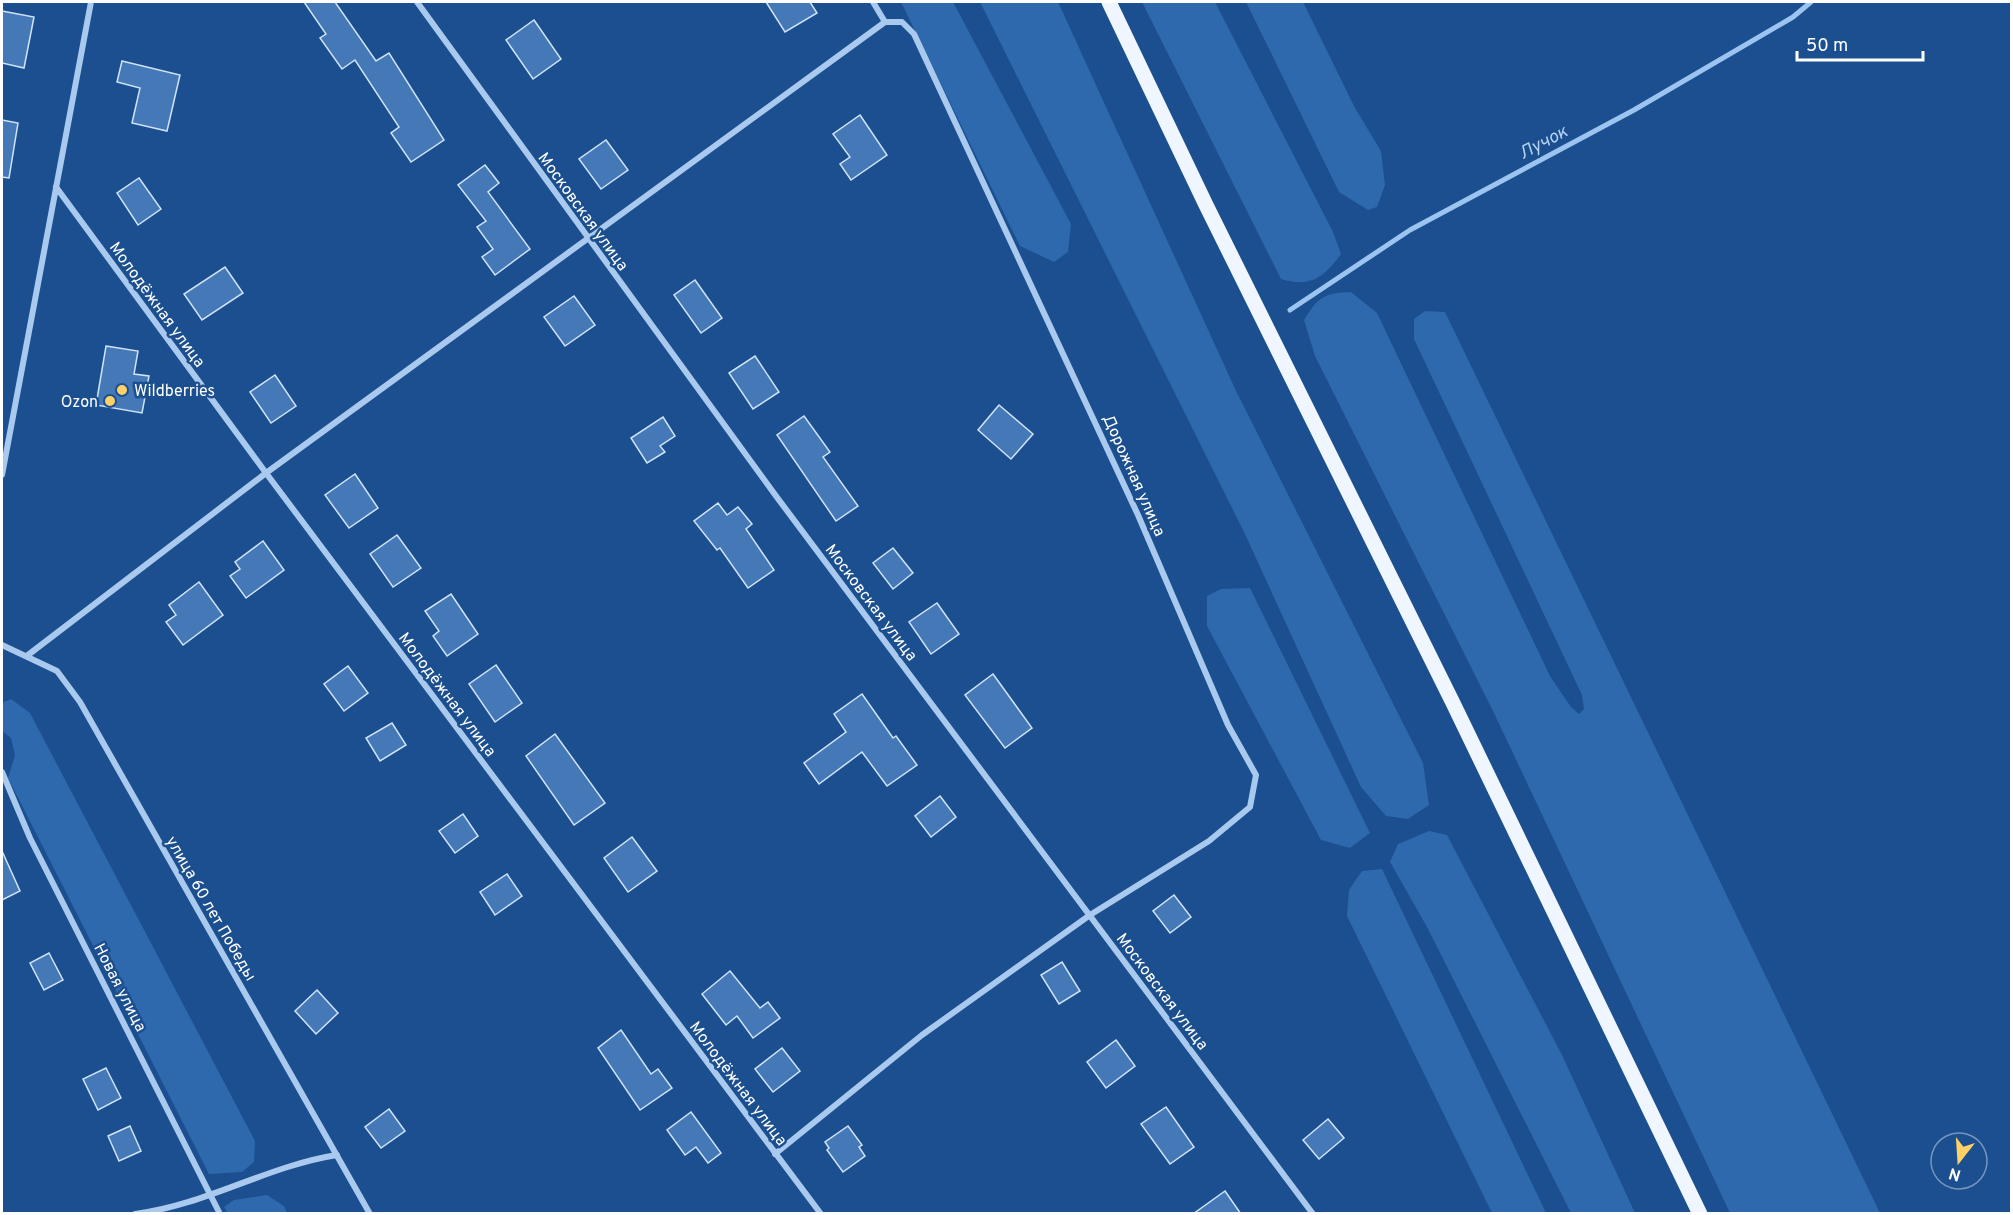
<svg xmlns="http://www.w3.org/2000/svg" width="2013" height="1215" font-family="Overpass,sans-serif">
  <rect width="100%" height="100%" fill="#1b4f8f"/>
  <!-- green -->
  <g fill="#2e69ad">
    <polygon points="901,2 953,2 1071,224 1068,252 1054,262 1020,246"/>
    <polygon points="980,2 1058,2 1237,393 1423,763 1429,805 1408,819 1386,816 1361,787 1244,532"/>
    <path d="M1142 2H1215L1333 232 1341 254C1324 277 1311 288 1281 279Z"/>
    <polygon points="1246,2 1303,2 1355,108 1381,151 1385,185 1377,207 1368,210 1339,192"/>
    <path d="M1351 292 1377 313 1550 676 1571 707 1579 714 1584 709 1582 695 1414 339V319L1425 311 1445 312 1880 1213H1730L1494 713 1315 356 1304 320C1318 297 1324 293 1351 292Z"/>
    <polygon points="1250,588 1370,833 1350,848 1321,840 1207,626 1207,596 1221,589"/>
    <polygon points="11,699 30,713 255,1141 254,1162 242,1172 209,1174 8,778 15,755 11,738 2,731 2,703"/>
    <polygon points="1429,831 1447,835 1562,1055 1635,1213 1571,1213 1427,927 1390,862 1398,844"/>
    <polygon points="1382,869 1546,1213 1492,1213 1347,916 1349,890 1362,871"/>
    <polygon points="267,1195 284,1206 287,1213 228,1213 224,1207 234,1200"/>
  </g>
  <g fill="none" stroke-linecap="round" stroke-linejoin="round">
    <!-- stream -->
    <polyline stroke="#9cc4f0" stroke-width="5" points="1290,310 1410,230 1634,110 1793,17 1811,2"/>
  </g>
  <!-- building -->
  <g fill="#4478b7" stroke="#cfe3fa" stroke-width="1.5">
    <polygon points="304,2 335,2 376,61 389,53 444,140 411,162 391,133 399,127 355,60 342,69 320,38 326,34"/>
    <polygon points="766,2 810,2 817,13 785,32"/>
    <polygon points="2,11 34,17 24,68 2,63"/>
    <polygon points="534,20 561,59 533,79 506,40"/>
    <polygon points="122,61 180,75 167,131 132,123 140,88 117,82"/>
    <polygon points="860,115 887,155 851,180 840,164 850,157 833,134"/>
    <polygon points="2,120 18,123 9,178 2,177"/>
    <polygon points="606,140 628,170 601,189 579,159"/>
    <polygon points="485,165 499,183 488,192 530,249 495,275 482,257 493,249 477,227 486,221 458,185"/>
    <polygon points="139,178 161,209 138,225 117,193"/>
    <polygon points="225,267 243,293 202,320 184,294"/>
    <polygon points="695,280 722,318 701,333 674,295"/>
    <polygon points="574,296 595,325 565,346 544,317"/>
    <polygon points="106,346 138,351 134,374 149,376 142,413 96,405"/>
    <polygon points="755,356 779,392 753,409 729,373"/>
    <polygon points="275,375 296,406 271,423 250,392"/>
    <polygon points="999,405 1033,434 1011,459 978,430"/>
    <polygon points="804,416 830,452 823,457 858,506 836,521 777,435"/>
    <polygon points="663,417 675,436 660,446 665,452 647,463 631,438"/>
    <polygon points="355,474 378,508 349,528 325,495"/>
    <polygon points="718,503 727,515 738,507 752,524 746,529 774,570 748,588 720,548 717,550 694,521"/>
    <polygon points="397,535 421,568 393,587 370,554"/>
    <polygon points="263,541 284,570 246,598 230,576 240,569 235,562"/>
    <polygon points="893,548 913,573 893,589 873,563"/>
    <polygon points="199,582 223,615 183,645 166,622 176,615 169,605"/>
    <polygon points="451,594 478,634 447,656 433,636 439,631 425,611"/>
    <polygon points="937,603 959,634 931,654 909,622"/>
    <polygon points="496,665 522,703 495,722 469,684"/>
    <polygon points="348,666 368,693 344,711 324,684"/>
    <polygon points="993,674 1032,728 1005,748 965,695"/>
    <polygon points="862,694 893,738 896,736 917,765 887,786 862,752 819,784 804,763 846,732 834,714"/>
    <polygon points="392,723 406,745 380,761 366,738"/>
    <polygon points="555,734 605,803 574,825 526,756"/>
    <polygon points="940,796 956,817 931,837 915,816"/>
    <polygon points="463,814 478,836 455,853 439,831"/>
    <polygon points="632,837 657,871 628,892 604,858"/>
    <polygon points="2,851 20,891 2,900"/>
    <polygon points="507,874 522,896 495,915 480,892"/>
    <polygon points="1174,895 1191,917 1170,933 1153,911"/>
    <polygon points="49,953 63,980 44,990 30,963"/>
    <polygon points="1062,962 1080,991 1059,1004 1041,975"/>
    <polygon points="730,971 760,1008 768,1002 780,1018 753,1038 737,1016 726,1025 702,994"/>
    <polygon points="317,990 338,1013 316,1034 295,1011"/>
    <polygon points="621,1030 651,1074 658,1069 672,1088 640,1110 598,1048"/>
    <polygon points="1116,1040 1135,1066 1106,1088 1087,1062"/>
    <polygon points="782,1048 800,1071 773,1092 755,1069"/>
    <polygon points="106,1068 121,1098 98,1110 83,1079"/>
    <polygon points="1166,1107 1194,1147 1170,1164 1141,1124"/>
    <polygon points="389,1109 405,1131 381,1148 365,1127"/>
    <polygon points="691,1112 721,1153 708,1163 696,1147 685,1155 667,1130"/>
    <polygon points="1328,1119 1344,1138 1319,1159 1303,1140"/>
    <polygon points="130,1126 141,1151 119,1161 108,1136"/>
    <polygon points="848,1126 862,1145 859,1147 865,1156 843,1172 827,1150 829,1148 825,1142"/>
    <polygon points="1225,1191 1241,1214 1193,1214"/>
  </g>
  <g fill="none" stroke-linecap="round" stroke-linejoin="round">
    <!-- minor -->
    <g stroke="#a9c9ee" stroke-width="6">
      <polyline points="417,2 776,496 1313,1214"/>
      <polyline points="56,187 266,473 821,1214"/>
      <polyline points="2,475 91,2"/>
      <polyline points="2,645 57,671 80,702 370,1214"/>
      <polyline points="28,655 266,473 885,22"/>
      <polyline points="2,772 30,838 220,1214"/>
      <polyline points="775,1154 922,1035 1090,915 1209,841 1250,807 1256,775 1228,725 1138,515 914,34 902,22 885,22 873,2"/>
      <path d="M135 1214C206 1205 267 1166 337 1155"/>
    </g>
    <!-- primary -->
    <polyline stroke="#f0f6ff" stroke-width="15" points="1109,2 1206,205 1453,703 1700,1214"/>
  </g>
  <!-- markers -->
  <g fill="#ffd166" stroke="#1b4f8f" stroke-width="2">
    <circle cx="122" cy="390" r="6"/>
    <circle cx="110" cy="401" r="6"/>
  </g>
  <g text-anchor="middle" stroke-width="5" stroke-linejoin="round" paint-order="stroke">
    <!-- street labels -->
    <g font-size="16" fill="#fff" stroke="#1b4f8f">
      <text transform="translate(584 211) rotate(54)" y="6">Московская улица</text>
      <text transform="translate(158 304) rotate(54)" y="6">Молодёжная улица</text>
      <text transform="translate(1135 475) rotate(66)" y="6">Дорожная улица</text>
      <text transform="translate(872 602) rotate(53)" y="6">Московская улица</text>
      <text transform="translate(448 694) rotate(53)" y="6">Молодёжная улица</text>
      <text transform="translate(212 908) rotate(60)" y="6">улица 60 лет Победы</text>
      <text transform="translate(121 987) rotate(63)" y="6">Новая улица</text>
      <text transform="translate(1163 991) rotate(53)" y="6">Московская улица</text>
      <text transform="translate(739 1083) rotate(53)" y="6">Молодёжная улица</text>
    </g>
    <!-- poi labels -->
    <g font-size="16" fill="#fff" stroke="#1b4f8f" text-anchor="start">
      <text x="134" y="396">Wildberries</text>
      <text x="98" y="407" text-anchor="end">Ozon</text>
    </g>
    <!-- water labels -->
    <g font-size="18" font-style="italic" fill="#b5d3f5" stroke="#1b4f8f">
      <text transform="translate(1543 142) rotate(-28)" y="6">Лучок</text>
    </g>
  </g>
  <!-- border -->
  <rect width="2013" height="1215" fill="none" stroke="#ffffff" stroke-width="6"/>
  <!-- north arrow -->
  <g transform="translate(1959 1161) rotate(197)"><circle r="28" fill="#1b4f8f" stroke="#7695bc" stroke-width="1.5"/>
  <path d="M0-4.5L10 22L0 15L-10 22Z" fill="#ffd166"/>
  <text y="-9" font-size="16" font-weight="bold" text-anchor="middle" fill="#ffffff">N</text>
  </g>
  <!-- scale -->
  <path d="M1797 51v9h126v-9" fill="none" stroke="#ffffff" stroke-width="3"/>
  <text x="1806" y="51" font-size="18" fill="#ffffff" stroke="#1b4f8f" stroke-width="4.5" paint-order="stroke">50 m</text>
</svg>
